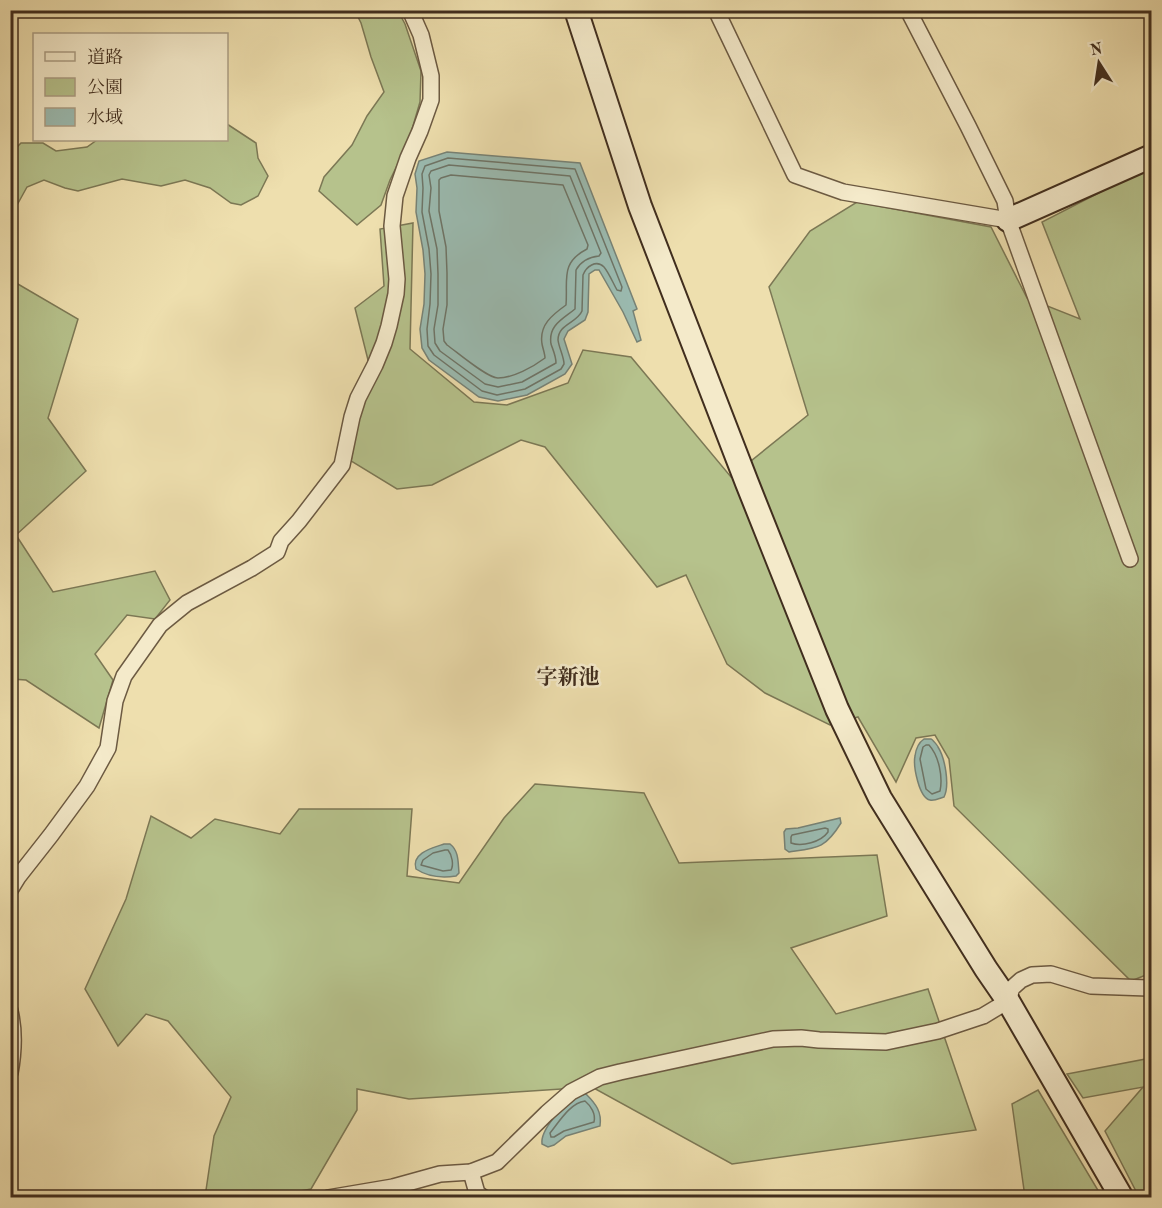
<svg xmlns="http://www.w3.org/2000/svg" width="1162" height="1208" font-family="'Old Standard TT','Noto Serif JP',serif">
  <rect width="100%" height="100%" fill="#eedfae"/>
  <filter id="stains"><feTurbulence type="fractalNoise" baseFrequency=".00333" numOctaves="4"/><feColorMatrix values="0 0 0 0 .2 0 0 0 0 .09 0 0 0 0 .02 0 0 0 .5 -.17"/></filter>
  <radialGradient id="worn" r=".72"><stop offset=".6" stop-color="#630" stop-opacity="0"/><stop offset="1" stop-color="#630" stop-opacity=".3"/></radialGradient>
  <!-- green -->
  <g fill="#b6c28c" stroke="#7c7855" stroke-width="1.5">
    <polygon points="355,11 398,11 405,24 421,71 420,102 408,143 390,180 381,205 357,225 319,191 324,177 352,145 367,116 384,92 371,57 361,23"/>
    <polygon points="227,124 256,143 258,158 268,176 258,196 241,205 231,203 210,188 185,180 161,186 122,179 78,191 65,188 44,180 27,187 11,216 11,153 21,143 43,143 56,151 87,147 97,140 226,140"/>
    <polygon points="1151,166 1151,973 1131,981 954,806 949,759 935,735 916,738 896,782 858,717 830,725 765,693 727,664 686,575 657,587 545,447 521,440 432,485 397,489 351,461 359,416 373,380 355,308 384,286 380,229 413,223 410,349 474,402 507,405 568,383 583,350 631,357 731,477 808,415 769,287 810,231 857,202 991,227 1027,298 1080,319 1042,222"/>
    <polygon points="11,280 78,319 48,418 86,471 16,535 53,592 155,571 170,600 155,619 127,615 95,654 113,680 99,728 26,680 11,679"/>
    <polygon points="535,784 644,793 679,863 877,855 887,916 791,948 836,1014 928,989 976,1130 732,1164 592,1087 409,1099 357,1089 357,1110 311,1189 270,1197 205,1197 214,1136 231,1097 168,1021 146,1014 118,1046 85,989 126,899 151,816 191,838 215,819 280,834 299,809 412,809 407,876 459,883 504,818"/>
    <polygon points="1151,1058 1151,1197 1139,1197 1105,1131 1143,1087 1083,1098 1067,1074"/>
    <polygon points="1038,1090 1102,1197 1025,1197 1012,1104"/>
  </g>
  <!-- water -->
  <g fill="#9bbcb2" stroke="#778377" stroke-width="1.5">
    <polygon points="447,152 580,163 637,309 633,311 641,340 637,342 623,312 599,270 595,270 589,274 588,312 585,320 568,331 564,339 572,364 565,374 527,395 498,401 479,397 429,360 422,348 420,329 424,304 425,274 423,250 416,212 417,188 415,174 419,161"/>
    <path d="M924 739H931C932 739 938 746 938 747 945 758 950 785 944 797 940 798 935 801 930 800 919 798 913 766 915 756 916 748 918 743 924 739Z"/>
    <path d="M840 818 841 823C825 849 817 848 789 852L785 849 784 832 786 829 798 828Z"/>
    <path d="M444 844H450C459 851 458 862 459 873L456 876C443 878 428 877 416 869 411 853 432 848 444 844Z"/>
    <path d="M586 1094C596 1104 602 1112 600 1126L566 1136 554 1145 548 1147 542 1144C540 1130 564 1103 577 1097 579 1095 583 1095 586 1094Z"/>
  </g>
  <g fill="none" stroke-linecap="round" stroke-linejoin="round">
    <!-- shore -->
    <g stroke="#6e7568" stroke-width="1.5">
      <path d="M448 158 575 169 622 287 621 291 617 290C613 283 609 273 604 267 596 259 586 267 583 275L582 311C577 323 558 324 558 340 559 348 564 357 564 364L561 369 525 389 497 395 482 391 434 355 428 346 427 329 430 304 431 274 429 249 422 212 423 188 422 174 425 166Z"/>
      <path d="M449 165 570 176 601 253 599 256C589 257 581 261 576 270L575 309C563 319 548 325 551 344 553 350 556 356 556 363L522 382 498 387 485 384 440 351 435 343 434 329 438 305V274L437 249 429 211 431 188 429 175 431 171Z"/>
      <path d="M451 175 563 185 588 245 587 249C560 263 568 279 566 305 552 315 539 325 542 344 543 349 545 354 545 358 533 367 513 378 498 378 487 378 457 352 447 345L444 341 443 329 447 305V273L446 247 439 211V180L441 178Z"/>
      <path d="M926 745H929C939 756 943 777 940 791L932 794 926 789 920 759 923 747Z"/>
      <path d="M825 828 828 829V832C821 842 802 847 791 843V837L792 835Z"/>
      <path d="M445 850H448C452 855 454 865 451 870L443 871 421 865 423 860 433 853Z"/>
      <path d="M585 1101C591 1106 596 1114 594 1122L564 1131 554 1137H551L550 1133C559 1122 570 1103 585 1101Z"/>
    </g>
    <!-- street casing -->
    <g stroke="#6c5a42" stroke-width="18">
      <g id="street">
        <polyline points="716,10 795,175 843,192 1008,220"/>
        <polyline points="908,10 968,126 1005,201 1008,220 1130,559"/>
        <polyline points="10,890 18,877 51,835 87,786 108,748 115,701 124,676 160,625 187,603 252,568 277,552 281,541 299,521 342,465 352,417 358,398 375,365 384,343 389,326 396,294 397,279 392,226 395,196 408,158 420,131 431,100 431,76 421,35 410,10"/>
        <path d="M10 1011C15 1032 14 1051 10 1073"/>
        <polyline points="471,1172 477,1193 484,1198"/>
        <polyline points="328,1198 393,1187 440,1174 471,1172 497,1162 547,1113 571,1092 600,1077 620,1072 773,1039 801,1038 819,1040 886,1042 938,1031 983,1016 1008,1001 1012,988 1021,980 1032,975 1051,974 1091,986 1148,988 1152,987"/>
      </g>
    </g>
    <!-- secondary casing -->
    <g stroke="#412e1e" stroke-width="26">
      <g id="secondary">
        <polyline points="576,10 640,206 747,483 837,709 880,798 986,969 1008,1001 1122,1198"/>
        <polyline points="1008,220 1152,156"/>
      </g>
    </g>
    <!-- street -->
    <use href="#street" stroke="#f4eaca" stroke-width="15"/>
    <!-- secondary -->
    <use href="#secondary" stroke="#f4eaca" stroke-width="22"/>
  </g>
  <g text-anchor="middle" stroke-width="5" stroke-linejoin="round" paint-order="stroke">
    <!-- quarter labels -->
    <g font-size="21" font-weight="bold" fill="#412e1e" stroke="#f4eaca">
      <text x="568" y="684">字新池</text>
    </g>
  </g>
  <!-- margin -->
  <rect width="1162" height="1208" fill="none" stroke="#eedfae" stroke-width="36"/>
  <rect x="12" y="12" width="1138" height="1184" fill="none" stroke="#412e1e" stroke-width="3"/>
  <rect x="18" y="18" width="1126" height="1172" fill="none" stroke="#412e1e" stroke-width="1.5"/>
  <!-- legend -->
  <rect x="33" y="33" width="195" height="108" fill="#f4eaca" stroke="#ac9f85" stroke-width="1.5"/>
  <rect x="45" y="52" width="30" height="9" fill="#f4eaca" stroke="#ac9f85" stroke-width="1.5"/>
  <text x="87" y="63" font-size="18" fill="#412e1e">道路</text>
  <rect x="45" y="78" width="30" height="18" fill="#b6c28c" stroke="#ac9f85" stroke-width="1.5"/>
  <text x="87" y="93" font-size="18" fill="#412e1e">公園</text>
  <rect x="45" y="108" width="30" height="18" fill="#9bbcb2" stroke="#ac9f85" stroke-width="1.5"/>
  <text x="87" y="123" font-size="18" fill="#412e1e">水域</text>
  <!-- north arrow -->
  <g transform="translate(1099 63) rotate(348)" stroke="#f4eaca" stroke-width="4.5" paint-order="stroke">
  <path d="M0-4.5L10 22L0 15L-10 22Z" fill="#412e1e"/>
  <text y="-9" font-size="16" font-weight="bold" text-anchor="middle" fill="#412e1e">N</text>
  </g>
  <rect width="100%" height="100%" filter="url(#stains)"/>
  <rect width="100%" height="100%" fill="url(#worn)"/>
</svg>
